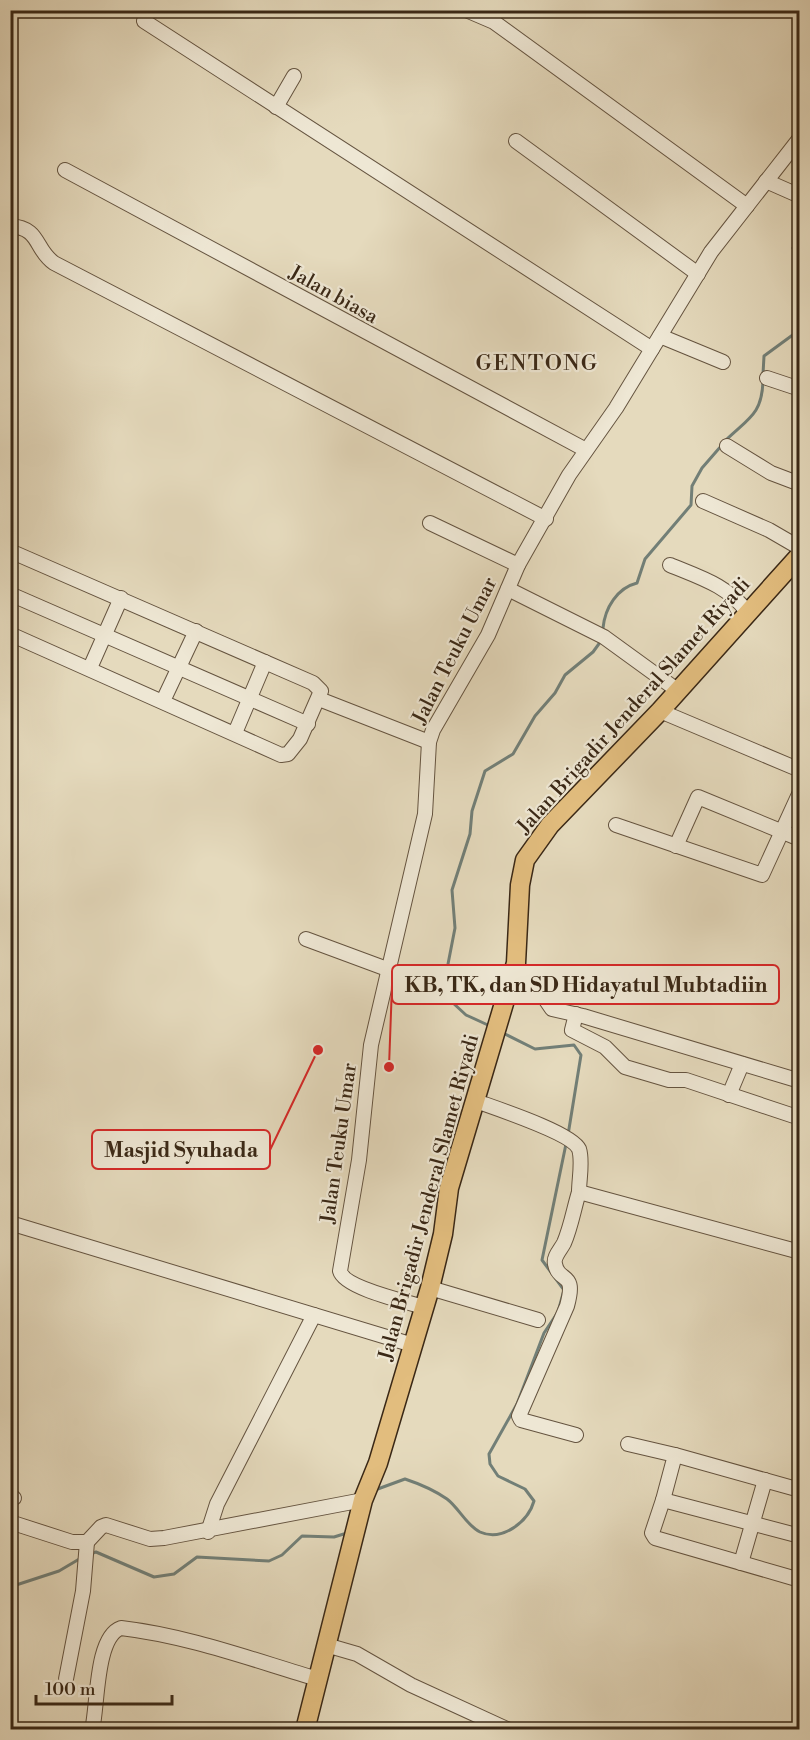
<svg xmlns="http://www.w3.org/2000/svg" width="810" height="1740" font-family="'Libre Bodoni',serif">
  <rect width="100%" height="100%" fill="#e5dabd"/>
  <filter id="stains"><feTurbulence type="fractalNoise" baseFrequency=".00333" numOctaves="4"/><feColorMatrix values="0 0 0 0 .2 0 0 0 0 .09 0 0 0 0 .02 0 0 0 .5 -.17"/></filter>
  <radialGradient id="worn" r=".72"><stop offset=".6" stop-color="#630" stop-opacity="0"/><stop offset="1" stop-color="#630" stop-opacity=".3"/></radialGradient>
  <g fill="none" stroke-linecap="round" stroke-linejoin="round">
    <!-- stream -->
    <g stroke="#727f77" stroke-width="3">
      <polyline points="800,237 793,248 800,256"/>
      <polyline points="763,374 764,356 794,334 800,324"/>
      <path d="M726 440C749 418 762 414 763 381"/>
      <path d="M603 628C605 608 617 588 637 583L645 559 691 505 692 486 702 468 722 445"/>
      <polyline points="490,1026 466,1015 453,1003 454,974 448,964 455,928 452,890 470,834 472,811 485,771 513,754 535,716 555,693 565,675 593,652 601,641"/>
      <polyline points="501,1032 535,1049 574,1045 581,1055 568,1135"/>
      <path d="M375 1490 405 1479C420 1484 434 1490 447 1499 459 1508 466 1525 480 1532 502 1542 528 1522 534 1501L525 1489 498 1476 490 1464 489 1454 517 1404 544 1333 558 1312 564 1290 542 1260 566 1144"/>
      <polyline points="90,1554 96,1552 154,1577 174,1574 197,1557 269,1561 282,1555 302,1536 334,1537 347,1533"/>
      <polyline points="10,1587 59,1571 81,1558"/>
    </g>
    <!-- minor casing -->
    <g stroke="#655440" stroke-width="16">
      <g id="minor">
        <polyline points="466,10 494,22 747,206"/>
        <polyline points="144,21 652,349"/>
        <polyline points="276,107 294,76"/>
        <polyline points="516,141 698,274"/>
        <polyline points="65,170 586,450"/>
        <polyline points="766,181 800,196"/>
        <path d="M10 226C41 228 34 249 54 263L546 519"/>
        <polyline points="660,336 723,362"/>
        <polyline points="767,378 800,389"/>
        <polyline points="727,446 771,473 800,484"/>
        <polyline points="703,501 769,530 800,548"/>
        <polyline points="430,523 518,565"/>
        <polyline points="10,551 313,683 321,691 300,739 288,754 281,755 10,634"/>
        <path d="M670 565C699 577 729 586 747 612"/>
        <polyline points="508,589 604,637 677,690"/>
        <polyline points="10,594 308,724"/>
        <polyline points="90,668 121,598"/>
        <polyline points="319,699 429,742"/>
        <polyline points="163,701 196,631"/>
        <polyline points="660,711 800,770"/>
        <polyline points="235,733 265,662"/>
        <polyline points="616,825 762,875 800,792"/>
        <polyline points="676,846 698,797 800,839"/>
        <polyline points="306,939 387,969"/>
        <polyline points="511,979 539,990 552,1009 583,1016 800,1081"/>
        <polyline points="576,1014 572,1030 605,1047 625,1067 669,1080 686,1080 800,1118"/>
        <polyline points="729,1095 742,1064"/>
        <path d="M476 1101C495 1108 572 1133 579 1149 583 1161 579 1179 579 1192L800 1252"/>
        <polyline points="10,1223 413,1345"/>
        <polyline points="430,1288 538,1320"/>
        <path d="M424 1307C407 1302 344 1288 340 1271L359 1160 371 1045 425 814 429 742 433 730 488 635 518 565 569 475 616 408 711 252 800 138"/>
        <path d="M576 1435 521 1420 519 1416 567 1306C577 1270 559 1284 555 1264 553 1257 561 1249 564 1243 571 1227 574 1208 579 1192"/>
        <polyline points="628,1444 675,1455 663,1500"/>
        <polyline points="675,1455 800,1490"/>
        <polyline points="10,1497 14,1498"/>
        <polyline points="10,1522 72,1542 87,1542 101,1527 106,1525 150,1539 164,1538 363,1500"/>
        <polyline points="208,1532 217,1504 314,1315"/>
        <polyline points="800,1536 663,1500 652,1533 655,1538 800,1580"/>
        <polyline points="741,1563 765,1480"/>
        <polyline points="326,1645 357,1654 411,1685 509,1730"/>
        <polyline points="66,1679 83,1591 87,1542"/>
        <path d="M92 1730C98 1707 95 1637 121 1628 189 1636 253 1660 318 1679"/>
      </g>
    </g>
    <!-- major casing -->
    <g stroke="#3a2816" stroke-width="21">
      <polyline id="major" points="305,1730 363,1500 378,1463 430,1288 443,1234 449,1188 516,963 520,885 525,860 550,825 660,711 800,555"/>
    </g>
    <!-- minor -->
    <use href="#minor" stroke="#eee7d4" stroke-width="14"/>
    <!-- major -->
    <use href="#major" stroke="#e2bd7e" stroke-width="18"/>
  </g>
  <g text-anchor="middle" stroke-width="4.5" stroke-linejoin="round" paint-order="stroke">
    <!-- street labels -->
    <g font-size="20" fill="#3a2816" stroke="#eee7d4">
      <text transform="translate(334 294) rotate(29)" y="7">Jalan biasa</text>
      <text transform="translate(454 650) rotate(-63)" y="7">Jalan Teuku Umar</text>
      <text transform="translate(633 705) rotate(-48)" y="7">Jalan Brigadir Jenderal Slamet Riyadi</text>
      <text transform="translate(338 1143) rotate(-82)" y="7">Jalan Teuku Umar</text>
      <text transform="translate(428 1197) rotate(-75)" y="7">Jalan Brigadir Jenderal Slamet Riyadi</text>
    </g>
    <!-- quarter labels -->
    <g font-size="22" letter-spacing="1.5" fill="#3a2816" stroke="#eee7d4">
      <text x="537" y="370">GENTONG</text>
    </g>
  </g>
  <!-- callouts -->
  <path fill="none" stroke="#d62828" stroke-width="2" d="M389 1067L392 985M318 1050L270 1150"/>
  <g fill="#d62828" stroke="#eee7d4" stroke-width="2">
    <circle cx="389" cy="1067" r="6"/>
    <circle cx="318" cy="1050" r="6"/>
  </g>
  <g fill="#eee7d4" stroke="#d62828" stroke-width="2">
    <rect x="392" y="965" width="387" height="39" rx="6"/>
    <rect x="92" y="1130" width="178" height="39" rx="6"/>
  </g>
  <g font-size="21" text-anchor="middle" font-weight="bold" fill="#3a2816">
    <text x="586" y="992">KB, TK, dan SD Hidayatul Mubtadiin</text>
    <text x="181" y="1157">Masjid Syuhada</text>
  </g>
  <!-- margin -->
  <rect width="810" height="1740" fill="none" stroke="#e5dabd" stroke-width="36"/>
  <rect x="12" y="12" width="786" height="1716" fill="none" stroke="#3a2816" stroke-width="3"/>
  <rect x="18" y="18" width="774" height="1704" fill="none" stroke="#3a2816" stroke-width="1.5"/>
  <!-- scale -->
  <path d="M36 1695v9h136v-9" fill="none" stroke="#3a2816" stroke-width="3"/>
  <text x="45" y="1695" font-size="18" fill="#3a2816" stroke="#eee7d4" stroke-width="4.5" paint-order="stroke">100 m</text>
  <rect width="100%" height="100%" filter="url(#stains)"/>
  <rect width="100%" height="100%" fill="url(#worn)"/>
</svg>
